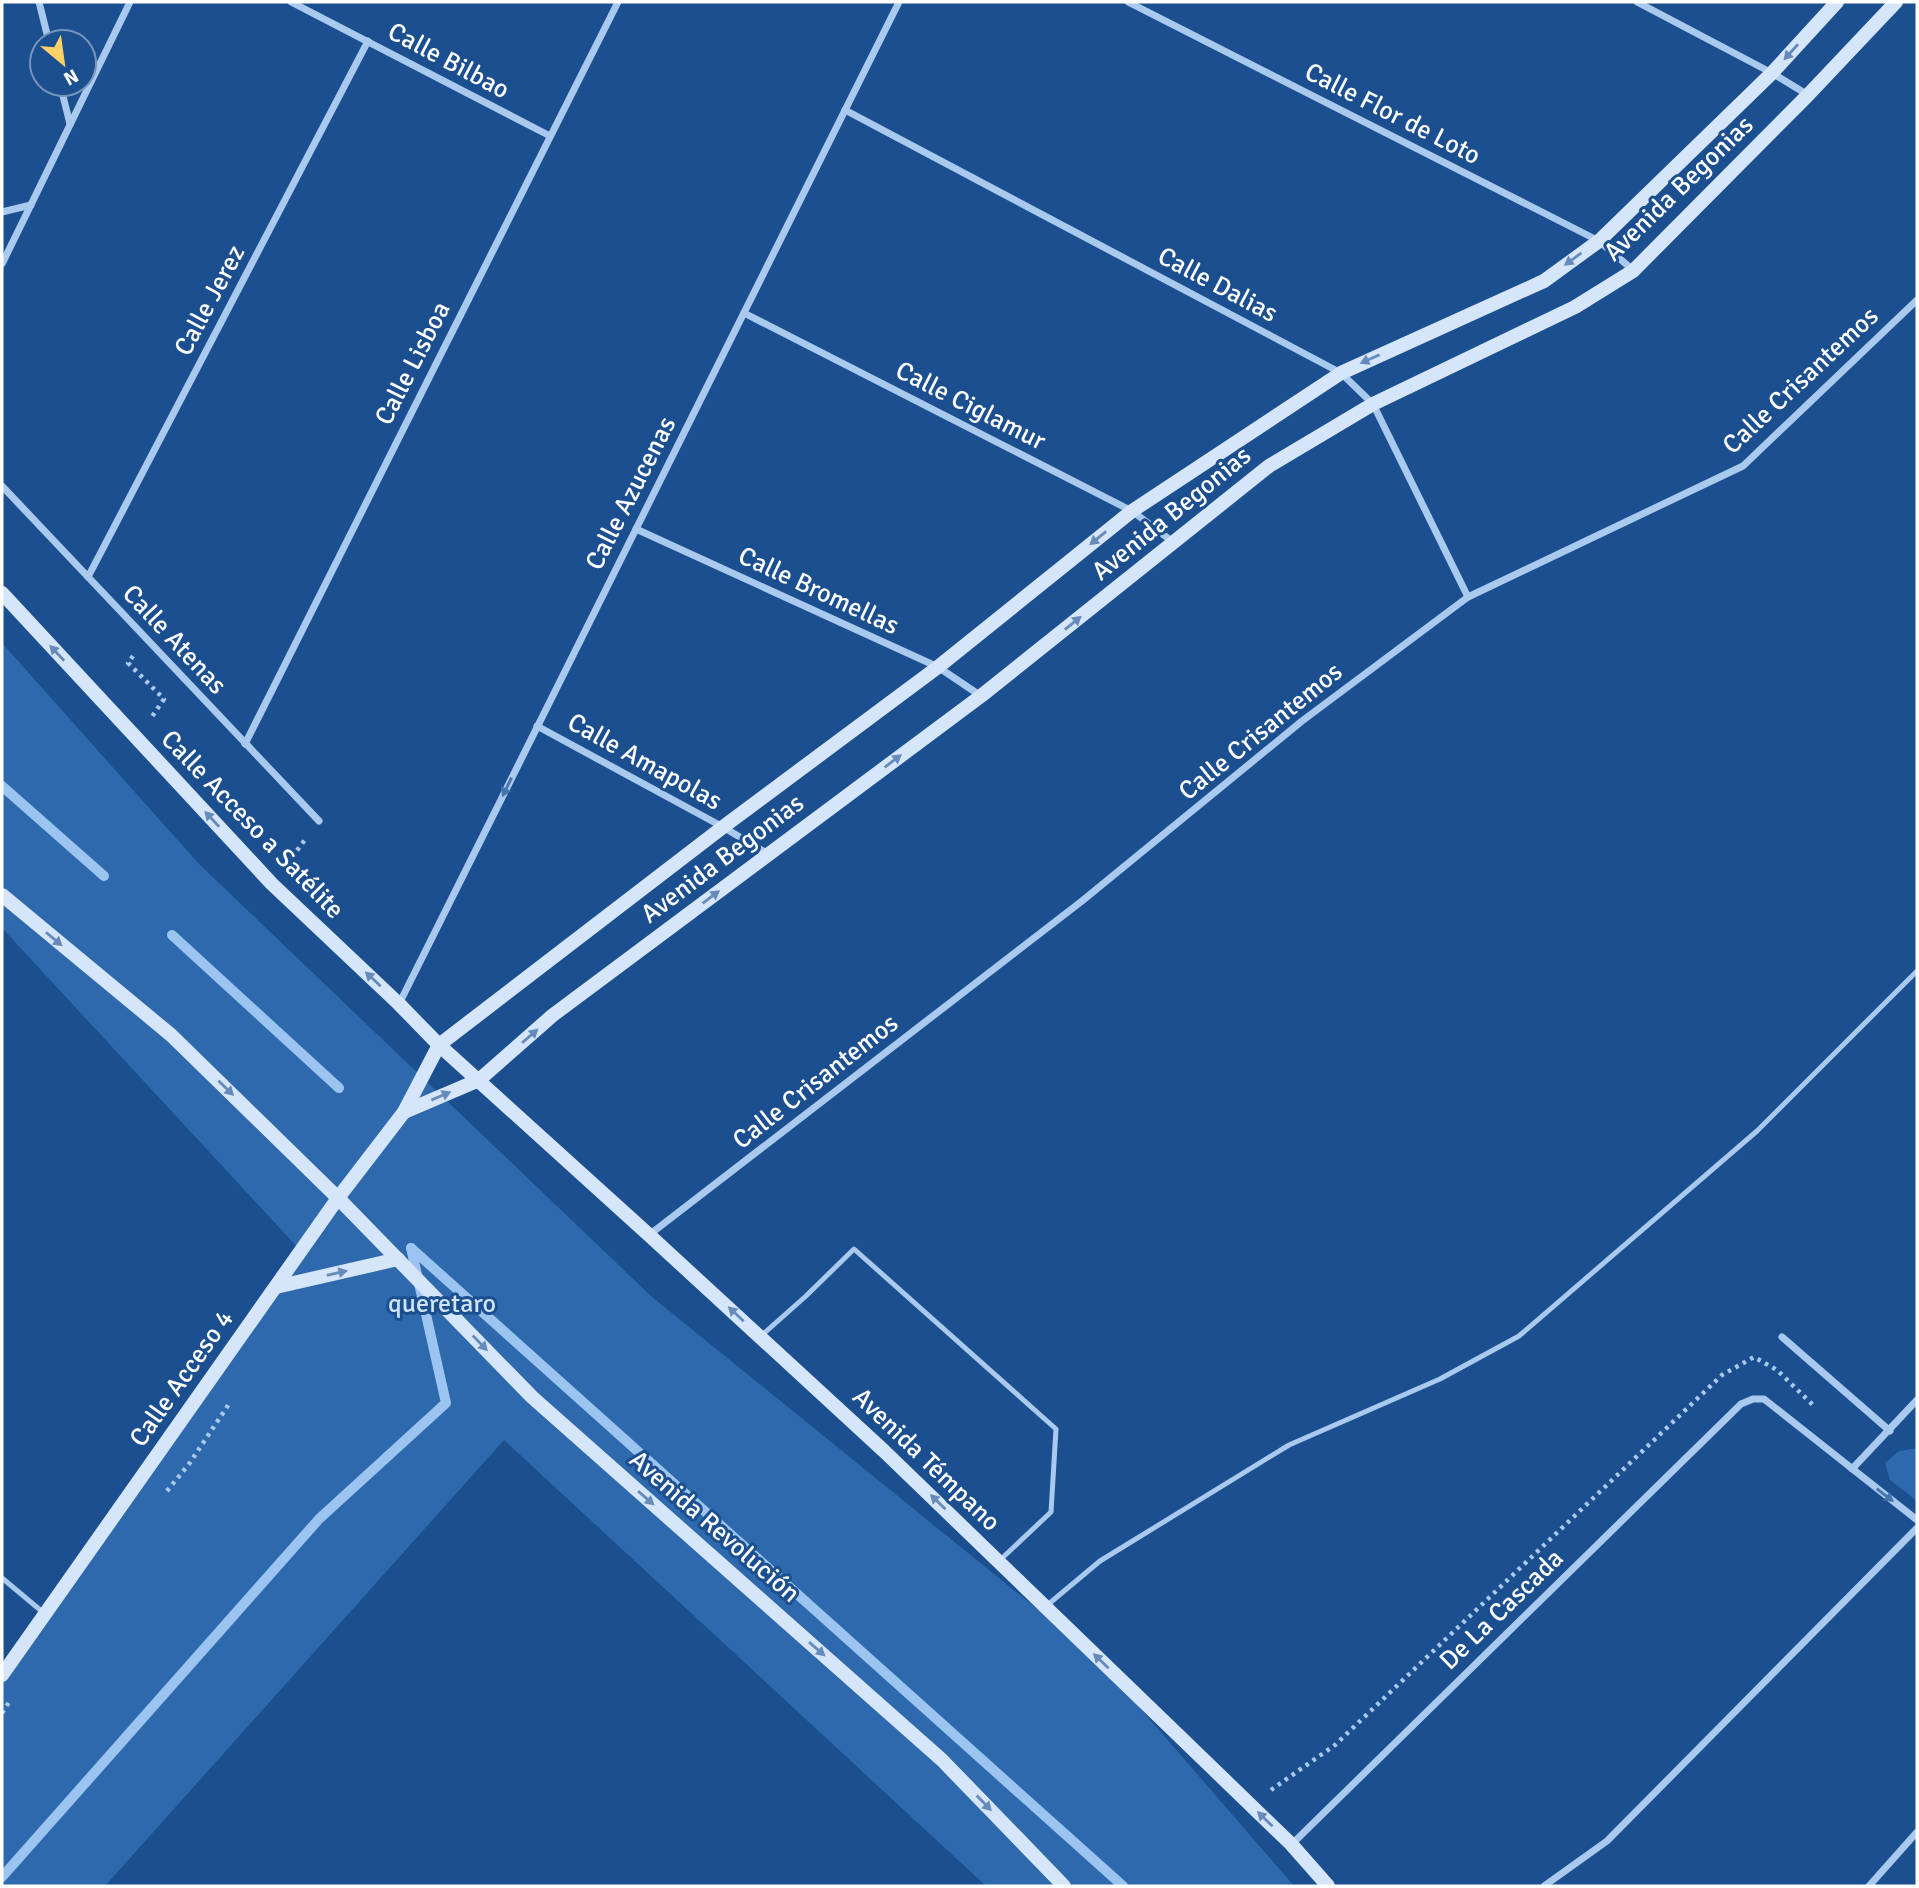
<svg xmlns="http://www.w3.org/2000/svg" width="1919" height="1888" font-family="Signika,sans-serif">
  <rect width="100%" height="100%" fill="#1b4f8f"/>
  <!-- green -->
  <g fill="#2e69ad">
    <polygon points="2,643 199,864 652,1297 1094,1655 1294,1886 986,1886 504,1440 105,1886 2,1886 2,1671 301,1251 2,928"/>
    <polygon points="1917,1448 1917,1501 1890,1480 1885,1463 1899,1451"/>
  </g>
  <g fill="none" stroke-linecap="round" stroke-linejoin="round">
    <!-- stream -->
    <g stroke="#9cc4f0" stroke-width="10">
      <polyline points="2,786 104,876"/>
      <polyline points="172,935 339,1088"/>
      <polyline points="411,1248 1123,1886"/>
      <polyline points="2,1877 319,1519 446,1403 411,1248"/>
    </g>
    <!-- path -->
    <g stroke="#a9c9ee" stroke-width="4.5" stroke-dasharray="3.5 5" stroke-linecap="butt">
      <polyline points="133,656 128,663 164,699 151,718"/>
      <polyline points="287,864 307,837"/>
      <polyline points="167,1491 189,1464 231,1401"/>
      <polyline points="2,1713 11,1699"/>
      <polyline points="1271,1790 1335,1745 1722,1375 1754,1357 1777,1370 1815,1407"/>
    </g>
    <!-- lane -->
    <g stroke="#a9c9ee" stroke-width="5">
      <polyline points="761,1336 806,1296 854,1249 1056,1429 1051,1512 999,1561"/>
      <polyline points="2,1578 45,1614"/>
      <polyline points="1045,1607 1100,1561 1289,1445 1440,1379 1519,1336 1757,1131 1917,971"/>
    </g>
    <!-- street -->
    <g stroke="#a9c9ee" stroke-width="7">
      <polyline points="39,2 49,42"/>
      <polyline points="291,2 550,136"/>
      <polyline points="1128,2 1599,241 1633,270"/>
      <polyline points="1637,2 1772,73 1808,95"/>
      <polyline points="60,84 70,124"/>
      <polyline points="845,110 1341,373 1373,404 1468,597"/>
      <polyline points="2,212 31,205"/>
      <polyline points="2,264 130,2"/>
      <polyline points="744,313 1132,511 1173,542"/>
      <polyline points="2,486 319,821"/>
      <polyline points="636,529 938,667 981,696"/>
      <polyline points="88,577 368,41"/>
      <polyline points="537,726 723,827 768,854"/>
      <polyline points="245,744 618,2"/>
      <polyline points="399,1004 899,2"/>
      <polyline points="649,1235 1082,901 1302,721 1468,597 1743,466 1917,300"/>
      <polyline points="1782,1337 1890,1431"/>
      <polyline points="1852,1469 1917,1400"/>
      <polyline points="1292,1844 1741,1404 1753,1399 1764,1399 1917,1520"/>
      <polyline points="1544,1886 1607,1841 1917,1528"/>
      <polyline points="1869,1886 1917,1832"/>
    </g>
    <!-- secondary -->
    <g stroke="#d6e6fa" stroke-width="14">
      <polyline points="2,593 272,884 399,1004 439,1045 649,1235 884,1451 1291,1844 1328,1886"/>
      <polyline points="2,895 171,1035 338,1198 532,1397 942,1760 1064,1886"/>
      <polyline points="404,1112 479,1080 553,1015 981,696 1269,466 1373,404 1575,307 1633,271 1808,95 1896,2"/>
      <polyline points="276,1287 398,1259"/>
      <polyline points="2,1675 338,1198 404,1112 439,1045 723,827 938,667 1132,511 1341,373 1544,281 1599,241 1772,73 1837,2"/>
    </g>
  </g>
  <!-- one-way arrows -->
  <defs><path id="oneway-solid" d="M-6-.8H1V-3.2L6.5 0L1 3.2V.8H-6Z" transform="scale(1.75)"/></defs>
  <g fill="#668bba">
    <use href="#oneway-solid" transform="translate(1791 52) rotate(132)"/>
    <use href="#oneway-solid" transform="translate(1573 259) rotate(144)"/>
    <use href="#oneway-solid" transform="translate(1370 359) rotate(156)"/>
    <use href="#oneway-solid" transform="translate(1098 538) rotate(141)"/>
    <use href="#oneway-solid" transform="translate(1073 623) rotate(-39)"/>
    <use href="#oneway-solid" transform="translate(57 653) rotate(-133)"/>
    <use href="#oneway-solid" transform="translate(893 761) rotate(-37)"/>
    <use href="#oneway-solid" transform="translate(212 819) rotate(-133)"/>
    <use href="#oneway-solid" transform="translate(711 897) rotate(-37)"/>
    <use href="#oneway-solid" transform="translate(54 939) rotate(40)"/>
    <use href="#oneway-solid" transform="translate(373 979) rotate(-137)"/>
    <use href="#oneway-solid" transform="translate(530 1036) rotate(-41)"/>
    <use href="#oneway-solid" transform="translate(226 1088) rotate(44)"/>
    <use href="#oneway-solid" transform="translate(441 1096) rotate(-23)"/>
    <use href="#oneway-solid" transform="translate(337 1273) rotate(-13)"/>
    <use href="#oneway-solid" transform="translate(736 1314) rotate(-137)"/>
    <use href="#oneway-solid" transform="translate(480 1343) rotate(46)"/>
    <use href="#oneway-solid" transform="translate(646 1498) rotate(41)"/>
    <use href="#oneway-solid" transform="translate(938 1502) rotate(-136)"/>
    <use href="#oneway-solid" transform="translate(817 1649) rotate(41)"/>
    <use href="#oneway-solid" transform="translate(1101 1661) rotate(-136)"/>
    <use href="#oneway-solid" transform="translate(984 1803) rotate(46)"/>
    <use href="#oneway-solid" transform="translate(1265 1819) rotate(-136)"/>
  </g>
  <g fill="#4674ac">
    <use href="#oneway-solid" transform="translate(507 787) rotate(116)"/>
    <use href="#oneway-solid" transform="translate(1885 1495) rotate(38)"/>
  </g>
  <g text-anchor="middle" stroke-width="6" stroke-linejoin="round" paint-order="stroke">
    <!-- street labels -->
    <g font-size="26" fill="#fff" stroke="#1b4f8f">
      <text transform="translate(449 60) rotate(28)" y="9">Calle Bilbao</text>
      <text transform="translate(1393 113) rotate(27)" y="9">Calle Flor de Loto</text>
      <text transform="translate(1678 188) rotate(-44)" y="9">Avenida Begonias</text>
      <text transform="translate(1218 284) rotate(28)" y="9">Calle Dalias</text>
      <text transform="translate(209 300) rotate(-62)" y="9">Calle Jerez</text>
      <text transform="translate(412 363) rotate(-63)" y="9">Calle Lisboa</text>
      <text transform="translate(1800 380) rotate(-43)" y="9">Calle Crisantemos</text>
      <text transform="translate(971 405) rotate(27)" y="9">Calle Ciglamur</text>
      <text transform="translate(630 493) rotate(-63)" y="9">Calle Azucenas</text>
      <text transform="translate(1171 513) rotate(-39)" y="9">Avenida Begonias</text>
      <text transform="translate(819 590) rotate(25)" y="9">Calle Bromellas</text>
      <text transform="translate(175 639) rotate(47)" y="9">Calle Atenas</text>
      <text transform="translate(1260 731) rotate(-39)" y="9">Calle Crisantemos</text>
      <text transform="translate(645 761) rotate(29)" y="9">Calle Amapolas</text>
      <text transform="translate(253 824) rotate(46)" y="9">Calle Acceso a Satélite</text>
      <text transform="translate(722 858) rotate(-37)" y="9">Avenida Begonias</text>
      <text transform="translate(815 1081) rotate(-38)" y="9">Calle Crisantemos</text>
      <text transform="translate(181 1378) rotate(-55)" y="9">Calle Acceso 4</text>
      <text transform="translate(927 1459) rotate(44)" y="9">Avenida Témpano</text>
      <text transform="translate(715 1526) rotate(41)" y="9">Avenida Revolución</text>
      <text transform="translate(1501 1609) rotate(-44)" y="9">De La Cascada</text>
    </g>
    <!-- park labels -->
    <g font-size="26" fill="#cfe3fa" stroke="#1b4f8f">
      <text x="442" y="1312">queretaro</text>
    </g>
  </g>
  <!-- border -->
  <rect width="1919" height="1888" fill="none" stroke="#ffffff" stroke-width="7"/>
  <!-- north arrow -->
  <g transform="translate(63 63) rotate(151)"><circle r="33" fill="#1b4f8f" stroke="#7695bc" stroke-width="2"/>
  <path d="M0-5L12 26L0 18L-12 26Z" fill="#ffd166"/>
  <text y="-10" font-size="19" font-weight="bold" text-anchor="middle" fill="#ffffff">N</text>
  </g>
</svg>
